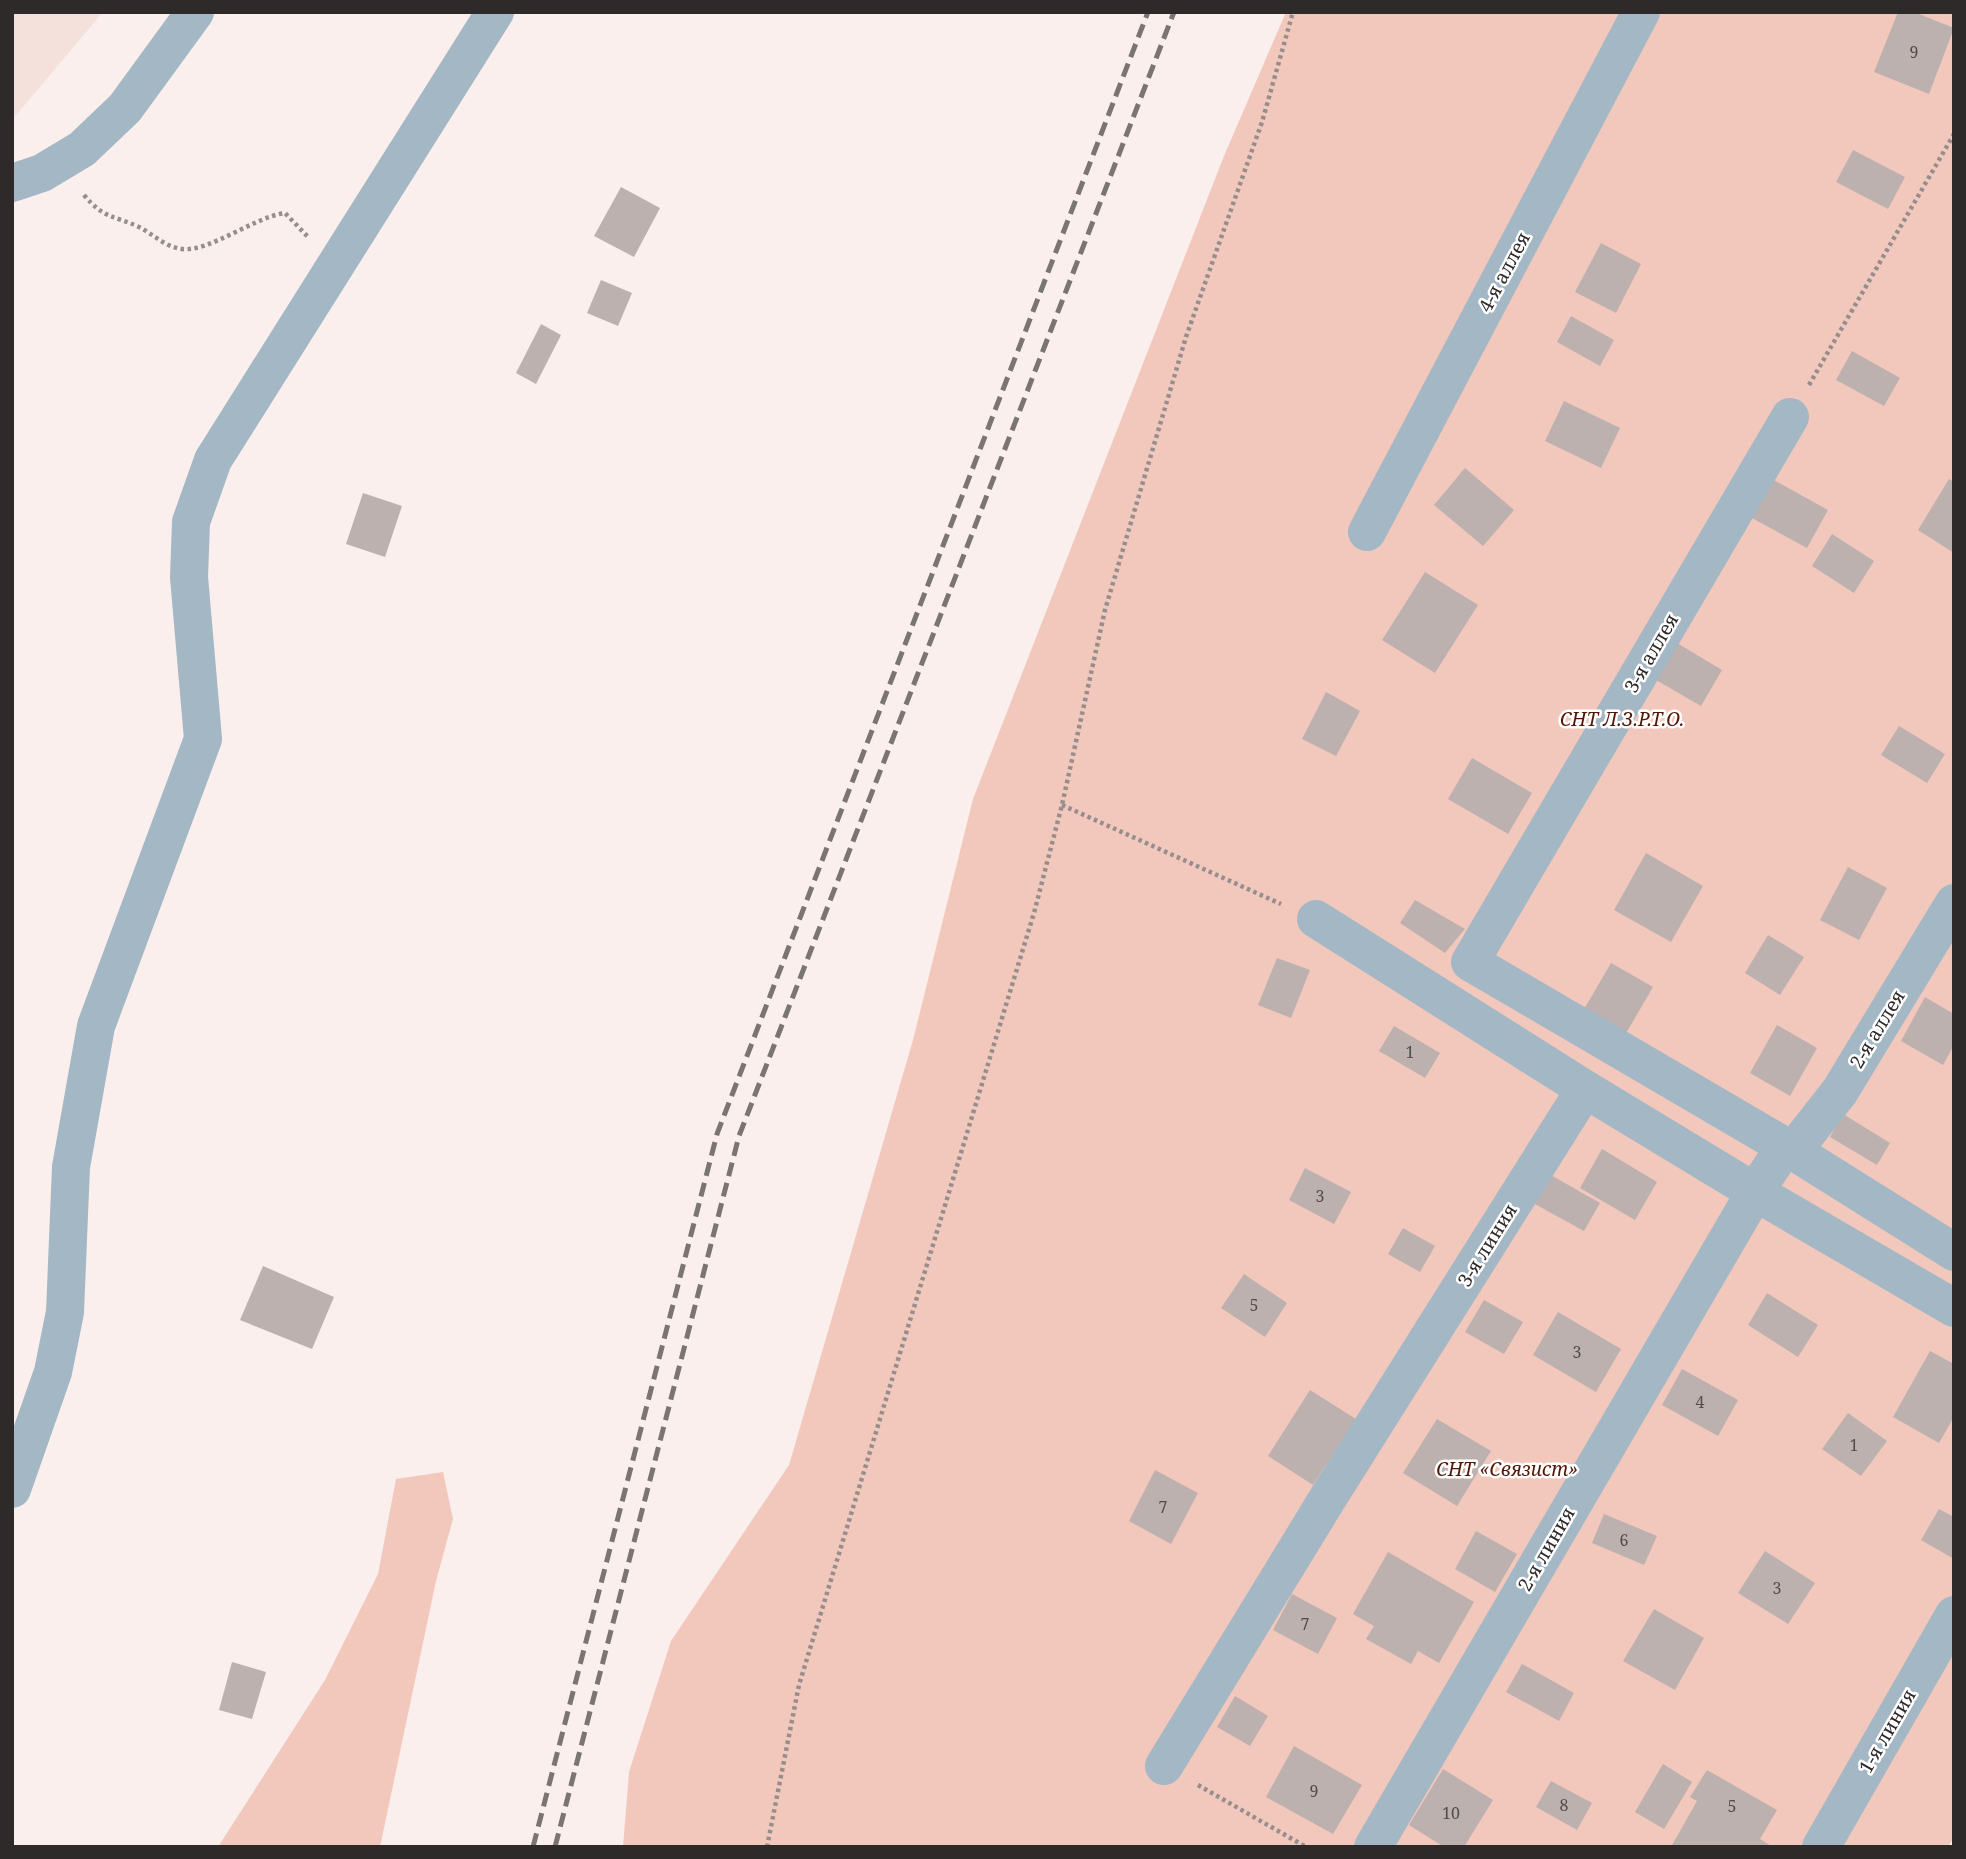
<svg xmlns="http://www.w3.org/2000/svg" width="1966" height="1859" font-family="'Noto Serif',serif">
  <rect width="100%" height="100%" fill="#faefec"/>
  <!-- built -->
  <polygon fill="#f5e1dc" points="12,12 103,12 12,120"/>
  <!-- green -->
  <g fill="#f2c8bc">
    <polygon points="1286,12 1954,12 1954,1837 1948,1847 623,1847 629,1772 671,1641 789,1465 913,1040 973,799 1224,156"/>
    <polygon points="443,1472 453,1519 436,1581 380,1847 218,1847 325,1680 378,1574 396,1479"/>
  </g>
  <!-- building -->
  <g fill="#bcb1ae">
    <polygon points="1898,12 1914,12 1954,28 1929,94 1874,72"/>
    <polygon points="1853,150 1905,177 1888,209 1836,182"/>
    <polygon points="621,187 660,208 634,257 594,236"/>
    <polygon points="1601,243 1641,264 1616,313 1575,292"/>
    <polygon points="601,280 632,293 618,326 587,313"/>
    <polygon points="1571,316 1614,340 1600,366 1557,342"/>
    <polygon points="541,324 561,335 536,384 516,373"/>
    <polygon points="1852,351 1900,378 1884,406 1836,380"/>
    <polygon points="1564,401 1620,428 1601,468 1545,441"/>
    <polygon points="1465,468 1514,510 1483,546 1434,505"/>
    <polygon points="1772,479 1828,510 1807,548 1750,517"/>
    <polygon points="1949,479 1954,482 1954,553 1918,530"/>
    <polygon points="363,493 402,506 385,557 346,544"/>
    <polygon points="1832,534 1874,561 1854,593 1812,566"/>
    <polygon points="1425,572 1478,605 1435,673 1382,640"/>
    <polygon points="1677,643 1722,670 1701,706 1656,680"/>
    <polygon points="1326,692 1360,711 1336,756 1302,739"/>
    <polygon points="1899,726 1945,754 1927,783 1881,755"/>
    <polygon points="1472,758 1532,793 1508,834 1448,799"/>
    <polygon points="1646,853 1703,886 1671,942 1614,910"/>
    <polygon points="1848,867 1887,888 1859,940 1820,920"/>
    <polygon points="1415,900 1465,929 1445,953 1400,923"/>
    <polygon points="1768,935 1804,957 1780,995 1745,973"/>
    <polygon points="1277,958 1310,970 1291,1018 1258,1005"/>
    <polygon points="1611,963 1653,987 1625,1035 1583,1011"/>
    <polygon points="1925,997 1954,1014 1954,1045 1943,1065 1901,1041"/>
    <polygon points="1777,1025 1817,1048 1790,1096 1750,1073"/>
    <polygon points="1394,1026 1440,1053 1425,1078 1379,1051"/>
    <polygon points="1843,1114 1890,1143 1877,1165 1830,1137"/>
    <polygon points="1602,1149 1657,1182 1635,1220 1580,1188"/>
    <polygon points="1305,1168 1351,1192 1334,1224 1289,1200"/>
    <polygon points="1549,1174 1600,1203 1584,1231 1533,1203"/>
    <polygon points="1403,1228 1435,1246 1420,1272 1388,1254"/>
    <polygon points="263,1266 334,1297 312,1349 240,1320"/>
    <polygon points="1244,1274 1287,1303 1265,1337 1221,1308"/>
    <polygon points="1767,1293 1818,1325 1798,1357 1748,1325"/>
    <polygon points="1484,1300 1523,1322 1504,1354 1465,1332"/>
    <polygon points="1558,1312 1621,1349 1596,1392 1533,1355"/>
    <polygon points="1930,1351 1954,1364 1954,1417 1939,1443 1893,1417"/>
    <polygon points="1682,1369 1738,1400 1718,1436 1662,1405"/>
    <polygon points="1310,1390 1356,1419 1313,1485 1268,1456"/>
    <polygon points="1848,1413 1887,1441 1861,1476 1822,1449"/>
    <polygon points="1437,1419 1491,1451 1457,1506 1403,1473"/>
    <polygon points="1155,1470 1198,1493 1171,1544 1129,1521"/>
    <polygon points="1939,1509 1954,1517 1954,1559 1921,1540"/>
    <polygon points="1604,1514 1657,1536 1644,1565 1592,1543"/>
    <polygon points="1476,1531 1517,1554 1495,1592 1455,1569"/>
    <polygon points="1765,1551 1815,1583 1788,1624 1738,1593"/>
    <polygon points="1388,1552 1474,1602 1439,1663 1418,1651 1411,1664 1366,1639 1374,1626 1353,1614"/>
    <polygon points="1292,1594 1337,1618 1318,1654 1273,1630"/>
    <polygon points="1654,1609 1704,1638 1675,1690 1623,1661"/>
    <polygon points="232,1662 266,1672 252,1719 219,1710"/>
    <polygon points="1522,1664 1574,1693 1559,1721 1506,1692"/>
    <polygon points="1235,1696 1268,1716 1250,1746 1217,1727"/>
    <polygon points="1294,1746 1362,1785 1333,1834 1266,1797"/>
    <polygon points="1663,1764 1692,1782 1664,1829 1635,1812"/>
    <polygon points="1443,1769 1493,1800 1464,1847 1444,1847 1409,1825"/>
    <polygon points="1707,1770 1777,1810 1760,1839 1773,1847 1671,1847 1697,1801 1690,1797"/>
    <polygon points="1551,1781 1592,1803 1577,1830 1536,1807"/>
  </g>
  <g fill="none" stroke-linecap="round" stroke-linejoin="round">
    <!-- path -->
    <g stroke="#968e8c" stroke-width="4.5" stroke-dasharray="3.5 3.5" stroke-linecap="butt">
      <path d="M84 195C104 219 113 215 139 227 153 234 165 247 182 249 210 252 254 217 285 213L308 237"/>
      <polyline points="1809,385 1954,134"/>
      <polyline points="1062,805 1281,904"/>
      <polyline points="1198,1785 1306,1847"/>
      <polyline points="767,1847 799,1685 1034,913 1062,805 1105,610 1186,337 1262,122 1293,12"/>
    </g>
    <!-- street -->
    <g stroke="#a3b7c4" stroke-width="38">
      <polyline points="12,183 42,173 82,149 125,108 195,12"/>
      <polyline points="1790,417 1470,962 1793,1151 1954,1252"/>
      <polyline points="1367,532 1641,12"/>
      <polyline points="1316,919 1585,1089"/>
      <polyline points="12,1489 53,1372 65,1312 71,1167 96,1026 203,739 189,577 191,522 213,460 495,12"/>
      <polyline points="1164,1766 1326,1501 1585,1089 1755,1192 1954,1308"/>
      <polyline points="1373,1847 1755,1192 1778,1157 1793,1151 1840,1091 1954,903"/>
      <polyline points="1821,1847 1954,1615"/>
    </g>
    <!-- rail -->
    <g stroke="#7a7472" stroke-width="5" stroke-dasharray="14 7" stroke-linecap="butt">
      <polyline points="533,1847 717,1134 1148,12"/>
      <polyline points="555,1847 739,1136 1174,12"/>
    </g>
  </g>
  <g text-anchor="middle" stroke-width="5" stroke-linejoin="round" paint-order="stroke">
    <!-- number labels -->
    <g font-size="16" fill="#524c4a">
      <text x="1914" y="58">9</text>
      <text x="1410" y="1058">1</text>
      <text x="1320" y="1202">3</text>
      <text x="1254" y="1311">5</text>
      <text x="1577" y="1358">3</text>
      <text x="1700" y="1408">4</text>
      <text x="1854" y="1451">1</text>
      <text x="1163" y="1513">7</text>
      <text x="1624" y="1546">6</text>
      <text x="1777" y="1594">3</text>
      <text x="1305" y="1630">7</text>
      <text x="1314" y="1797">9</text>
      <text x="1564" y="1811">8</text>
      <text x="1732" y="1812">5</text>
      <text x="1451" y="1819">10</text>
    </g>
    <!-- street labels -->
    <g font-size="19" fill="#2e2a29" stroke="#fff">
      <text transform="translate(1504 272) rotate(-62)" y="7">4-я аллея</text>
      <text transform="translate(1651 653) rotate(-60)" y="7">3-я аллея</text>
      <text transform="translate(1877 1029) rotate(-59)" y="7">2-я аллея</text>
      <text transform="translate(1487 1245) rotate(-58)" y="7">3-я линия</text>
      <text transform="translate(1546 1549) rotate(-60)" y="7">2-я линия</text>
      <text transform="translate(1887 1731) rotate(-60)" y="7">1-я линия</text>
    </g>
    <!-- park labels -->
    <g font-size="19" font-style="italic" fill="#531605" stroke="#fff">
      <text x="1622" y="726">СНТ Л.З.Р.Т.О.</text>
      <text x="1507" y="1476">СНТ «Связист»</text>
    </g>
  </g>
  <!-- border -->
  <rect width="1966" height="1859" fill="none" stroke="#2e2a29" stroke-width="28"/>
</svg>
